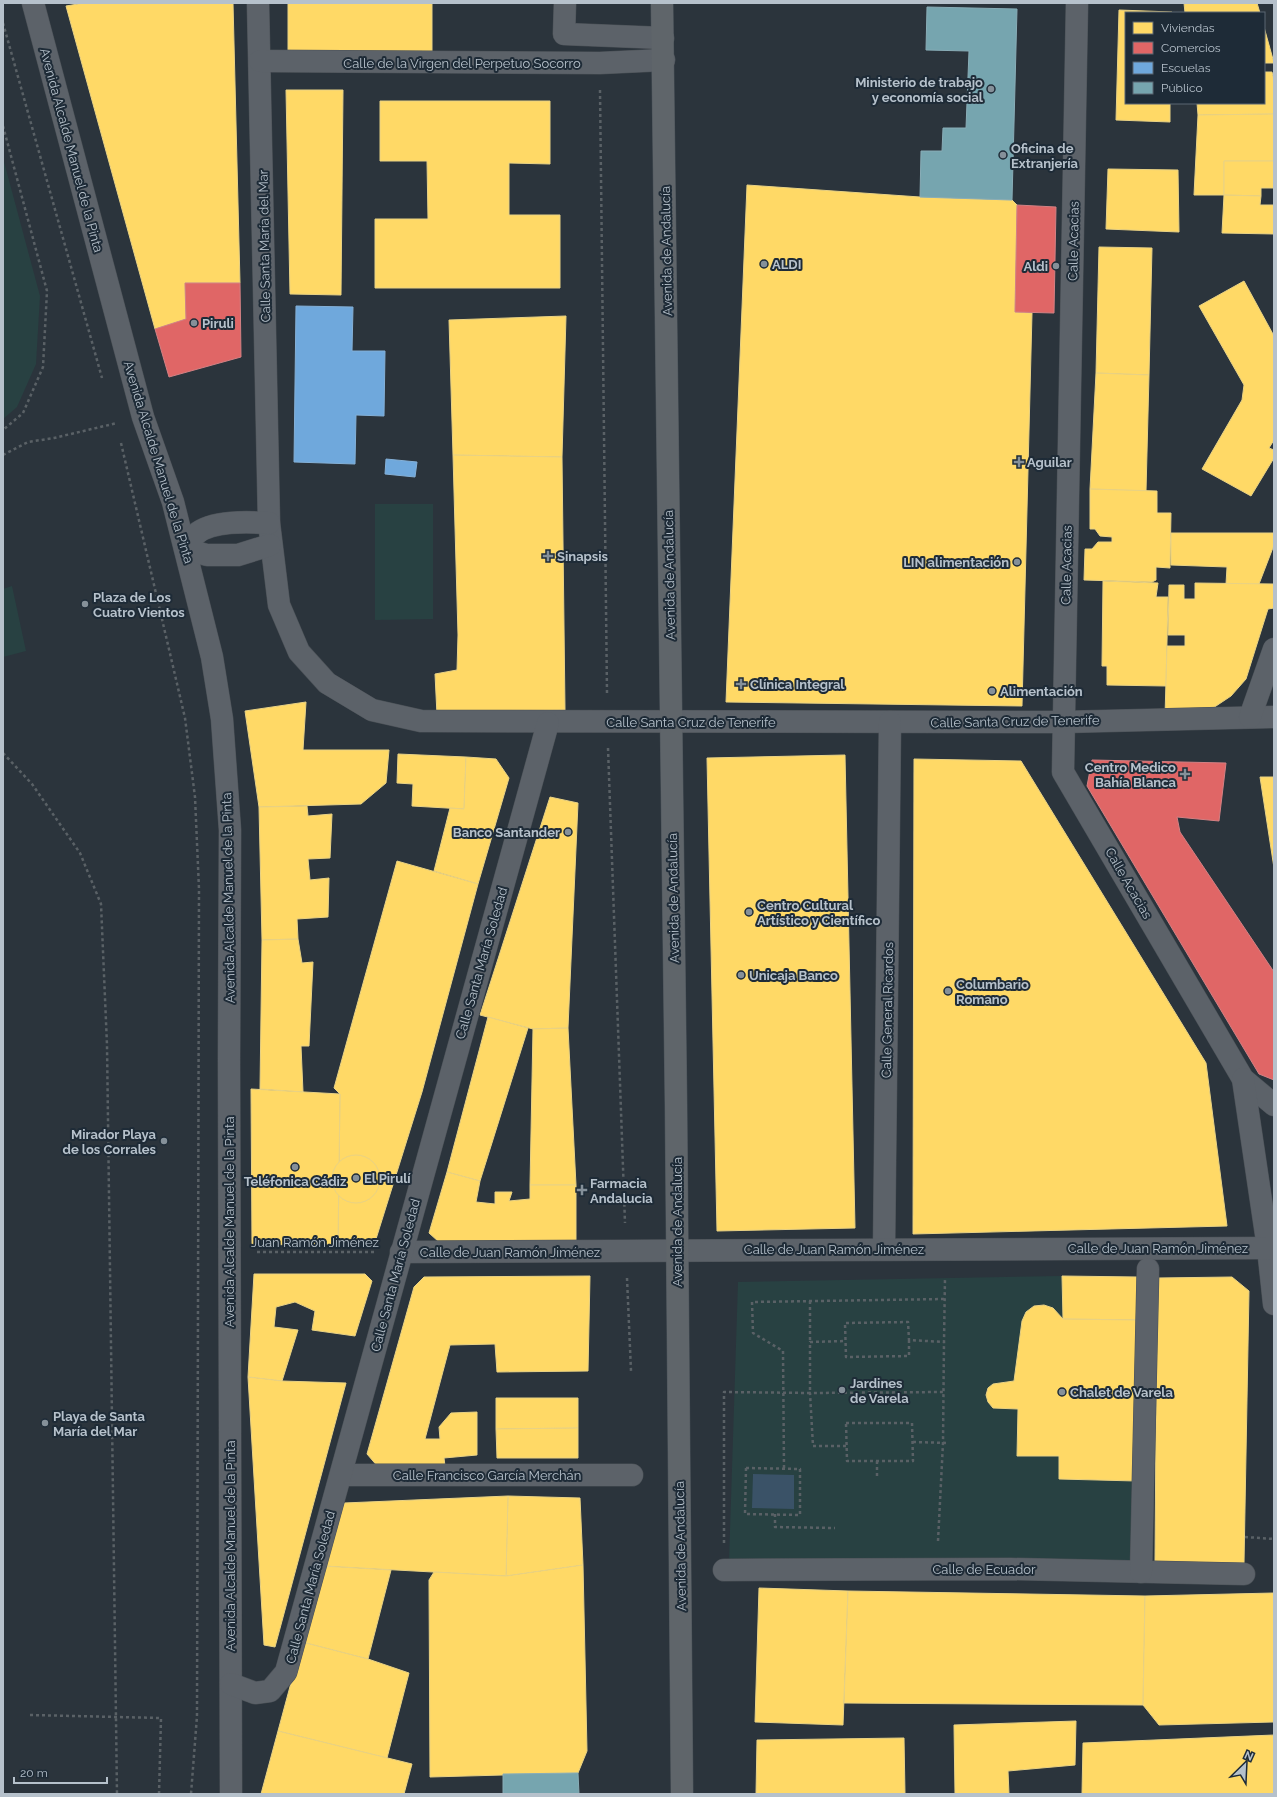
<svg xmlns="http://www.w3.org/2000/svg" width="1277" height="1797" font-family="Raleway,sans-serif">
  <rect width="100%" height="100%" fill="#2b343c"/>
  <!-- green -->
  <g fill="#284142">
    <polygon points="3,158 40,296 36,364 17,407 3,419"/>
    <polygon points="375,504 433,504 433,619 375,620"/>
    <polygon points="12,586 26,651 3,657 3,589"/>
    <path d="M1062 1276 1063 1319C1048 1302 1032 1297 1022 1321L1014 1381C996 1383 974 1385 993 1408L1018 1409 1017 1455 1059 1456V1479L1136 1481 1135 1567 729 1562 738 1282Z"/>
  </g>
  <!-- water -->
  <polygon fill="#3a5267" points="753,1474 794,1475 794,1509 752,1508"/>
  <!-- homes -->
  <g fill="#ffd966" stroke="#e9d284">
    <polygon points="84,3 233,3 240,283 185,283 186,319 155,329 66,6"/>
    <polygon points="288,3 432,3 432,53 288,55"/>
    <polygon points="1184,3 1257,3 1260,13 1185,13"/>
    <polygon points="1119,10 1172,12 1172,13 1126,13 1126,103 1170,103 1170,122 1116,120"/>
    <polygon points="1264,27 1274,63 1264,63"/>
    <polygon points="1264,72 1272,72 1274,81 1274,114 1198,115 1197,103 1264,103"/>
    <polygon points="286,90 343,90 341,295 290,294"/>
    <polygon points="380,101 550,101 550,164 509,163 509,215 560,215 560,288 375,288 375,219 428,219 427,161 380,161"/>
    <polygon points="1274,114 1274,161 1224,161 1224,195 1194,195 1198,115"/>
    <polygon points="1224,161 1274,161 1274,188 1261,188 1261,196 1224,195"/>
    <polygon points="1108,169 1178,170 1179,232 1106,229"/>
    <polygon points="747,185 920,197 1012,200 1017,205 1015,312 1032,313 1022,706 726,702"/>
    <polygon points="1224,195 1261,196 1260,205 1274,205 1274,201 1274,234 1222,233"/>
    <polygon points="1099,247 1152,248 1149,375 1096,373"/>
    <polygon points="1244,281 1274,336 1274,440 1269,448 1274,450 1274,458 1251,496 1202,469 1242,400 1244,385 1199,306"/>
    <polygon points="566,316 562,457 453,455 449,320"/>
    <polygon points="1096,373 1149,375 1146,491 1090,489"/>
    <polygon points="453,455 562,457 565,710 437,715 435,674 457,670 458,635"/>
    <polygon points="1090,489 1157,491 1157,513 1171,513 1170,568 1156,567 1156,580 1152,582 1084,580 1085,549 1092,549 1098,542 1112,542 1112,537 1100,536 1095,529 1090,529"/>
    <polygon points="1171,533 1274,533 1274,545 1259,584 1226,584 1227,567 1171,565"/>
    <polygon points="1103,581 1158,583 1156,597 1168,597 1166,686 1107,685 1107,666 1102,666"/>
    <polygon points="1195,583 1274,584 1274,608 1268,609 1246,679 1231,696 1210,710 1165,716 1167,646 1185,646 1185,635 1168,635 1169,585 1184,585 1184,599 1195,599"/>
    <polygon points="306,702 303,750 389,750 386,783 361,804 259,807 245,711"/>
    <polygon points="398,754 466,757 464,809 412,806 413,784 397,783"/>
    <polygon points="845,755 855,1228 717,1231 707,758"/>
    <polygon points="466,757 496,759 509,778 478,884 434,871 450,808 464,809"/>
    <polygon points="914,759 1021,761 1206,1063 1227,1226 913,1234"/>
    <polygon points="1260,777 1274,777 1274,868"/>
    <polygon points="550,797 578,803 568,1028 533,1029 480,1015"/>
    <polygon points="307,806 308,816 332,814 330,858 308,859 310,880 329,878 328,917 297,919 298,939 262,940 259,807"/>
    <polygon points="397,861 478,884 422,1092 376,1239 338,1241 340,1094 334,1088"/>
    <polygon points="298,939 302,963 313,962 309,1046 301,1046 303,1092 260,1089 262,940"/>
    <polygon points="488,1017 528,1028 480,1181 447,1172"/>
    <polygon points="568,1028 576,1185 530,1185 533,1029"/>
    <polygon points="251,1089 340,1094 338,1244 252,1245"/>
    <circle cx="356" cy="1179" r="24"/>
    <polygon points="447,1172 480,1181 476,1202 495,1204 495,1192 512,1192 509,1201 530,1199 530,1185 576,1185 576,1241 439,1242 429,1233"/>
    <polygon points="254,1274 365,1274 372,1281 355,1336 312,1330 315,1311 295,1302 276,1307 274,1327 298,1330 282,1381 248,1377"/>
    <polygon points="590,1276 588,1371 497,1372 495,1344 450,1345 425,1439 440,1439 439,1427 451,1413 477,1412 477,1455 444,1458 445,1466 379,1468 367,1454 414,1287 424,1277"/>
    <polygon points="1062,1276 1138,1277 1138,1320 1063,1319"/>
    <polygon points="1232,1277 1249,1291 1244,1563 1155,1562 1157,1278"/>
    <polygon points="1044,1305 1053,1308 1063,1319 1138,1320 1136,1481 1059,1479 1059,1456 1017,1456 1018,1409 993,1408 988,1402 986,1395 988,1388 993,1384 1014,1381 1022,1321 1026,1312 1034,1306"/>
    <polygon points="248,1377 282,1381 346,1383 275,1647 264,1645"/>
    <polygon points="496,1398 578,1398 578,1428 496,1429"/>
    <polygon points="578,1428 578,1458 497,1458 496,1429"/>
    <polygon points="508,1496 580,1498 583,1565 506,1576"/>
    <polygon points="508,1496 506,1576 323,1566 344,1503"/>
    <polygon points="583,1565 587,1751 578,1773 430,1777 429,1580 434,1572 506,1576"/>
    <polygon points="323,1566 391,1570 368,1659 302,1642"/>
    <polygon points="759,1588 848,1591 843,1725 755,1722"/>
    <polygon points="848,1591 1145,1596 1143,1705 844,1703"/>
    <polygon points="1274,1593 1274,1722 1159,1725 1143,1705 1145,1596"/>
    <polygon points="302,1642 368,1659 409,1673 387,1758 278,1731"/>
    <polygon points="1076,1721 1075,1765 1008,1771 1009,1794 955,1794 954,1725"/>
    <polygon points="278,1731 412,1764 404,1794 261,1794"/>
    <polygon points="1274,1735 1274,1794 1082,1794 1083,1743"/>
    <polygon points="904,1738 905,1794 756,1794 757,1740"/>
  </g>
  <!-- shops -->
  <g fill="#e06666" stroke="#d38184">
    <polygon points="1017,205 1056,207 1054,313 1015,312"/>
    <polygon points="185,283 240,283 241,357 169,377 155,329 186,319"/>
    <polygon points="1092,760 1226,763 1219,821 1177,817 1180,832 1274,972 1274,1080 1259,1074 1087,786"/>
  </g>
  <!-- schools -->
  <g fill="#6fa8dc" stroke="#84b0d7">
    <polygon points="296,306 353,307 352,351 385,351 384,416 356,415 355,464 294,462"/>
    <polygon points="386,459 417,462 415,477 385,474"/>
  </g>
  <!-- public -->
  <g fill="#76a5af" stroke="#89adb7">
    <polygon points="927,7 1017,9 1012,200 920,197 921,151 942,151 943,128 966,128 969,51 926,50"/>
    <polygon points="578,1773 579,1794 503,1794 503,1774"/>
  </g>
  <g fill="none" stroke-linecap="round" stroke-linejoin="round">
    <!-- minor casing -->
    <g stroke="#4a5056" stroke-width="23">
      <g id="minor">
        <polyline points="33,3 143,417 173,502 212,657 222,719 230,830 229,1061 231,1794"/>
        <polyline points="258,3 269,523 279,605 299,652 327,683 372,710 421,721 1063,722 1274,717"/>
        <polyline points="565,3 564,34 663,38"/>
        <polyline points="1077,3 1063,772 1243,1079 1274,1105"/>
        <polyline points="260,61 600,63 664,60"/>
        <path d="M269 523C249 522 212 520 196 534 192 537 189 544 185 549L207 555H238L270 545"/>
        <polyline points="1250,717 1274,649"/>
        <polyline points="1243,1079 1268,1248 1274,1304"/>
        <polyline points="884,1249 890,722"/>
        <polyline points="401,1252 1274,1248"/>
        <polyline points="341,1475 632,1475"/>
        <polyline points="724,1570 1011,1569 1244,1574"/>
        <polyline points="1141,1572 1148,1269"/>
        <polyline points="231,1684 255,1693 270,1691 286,1672 548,723"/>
      </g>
    </g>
    <!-- major casing -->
    <g stroke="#495158" stroke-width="23">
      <polyline id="major" points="662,3 676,1105 682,1794"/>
    </g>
    <!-- path -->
    <g stroke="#5a6166" stroke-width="2.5" stroke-dasharray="3 3" stroke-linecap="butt">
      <polyline points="3,23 102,378"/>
      <polyline points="600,90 607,693"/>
      <polyline points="3,126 47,291 43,367 23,413 3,430"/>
      <polyline points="121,443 185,718 195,797 199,889 197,1716 191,1794"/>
      <polyline points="3,455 28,442 54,438 117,423"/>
      <polyline points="608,748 625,1223"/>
      <polyline points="3,753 32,784 80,853 101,904 107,1045 117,1794"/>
      <polyline points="257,1252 374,1252"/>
      <polyline points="627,1278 631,1371"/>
      <polyline points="810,1301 810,1342"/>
      <polyline points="909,1340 909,1356 846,1357 845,1323 908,1322 909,1340 944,1342 945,1278"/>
      <polygon points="846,1423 912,1423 913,1461 847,1461"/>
      <polyline points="913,1442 948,1443"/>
      <polyline points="846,1446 813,1446 810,1393 944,1392"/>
      <polyline points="877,1461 877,1477"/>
      <polygon points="746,1468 800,1469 800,1515 745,1514"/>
      <polyline points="784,1468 783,1351 753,1333 752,1302 944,1299"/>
      <polyline points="775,1514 775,1527 835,1528"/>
      <polyline points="1245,1537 1274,1539"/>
      <polyline points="938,1541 943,1443 944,1342"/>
      <polyline points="724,1543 724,1392 810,1393 810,1342 846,1341"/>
      <polyline points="30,1715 161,1718 159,1794"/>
    </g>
    <!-- minor -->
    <use href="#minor" stroke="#5c6269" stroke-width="22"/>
    <!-- major -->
    <use href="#major" stroke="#5f656a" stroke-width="22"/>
  </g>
  <!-- markers -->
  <g fill="#859099" stroke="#1e2b37" stroke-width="1.5">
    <circle cx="991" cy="89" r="4"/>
    <circle cx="1003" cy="155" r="4"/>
    <circle cx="764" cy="264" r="4"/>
    <circle cx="1056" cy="266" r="4"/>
    <circle cx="194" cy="323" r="4"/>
    <path d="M1017 456h4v4h4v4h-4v4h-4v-4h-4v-4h4z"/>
    <path d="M546 550h4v4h4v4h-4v4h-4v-4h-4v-4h4z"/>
    <circle cx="1017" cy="562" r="4"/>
    <circle cx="85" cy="604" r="4"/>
    <path d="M739 678h4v4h4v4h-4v4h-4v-4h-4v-4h4z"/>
    <circle cx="992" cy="691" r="4"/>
    <path d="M1183 768h4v4h4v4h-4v4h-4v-4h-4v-4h4z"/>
    <circle cx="568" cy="832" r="4"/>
    <circle cx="749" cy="912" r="4"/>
    <circle cx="741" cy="975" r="4"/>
    <circle cx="948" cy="991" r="4"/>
    <circle cx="164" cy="1141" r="4"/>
    <circle cx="295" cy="1167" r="4"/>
    <circle cx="356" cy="1178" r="4"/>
    <path d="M580 1184h4v4h4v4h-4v4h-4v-4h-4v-4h4z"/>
    <circle cx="842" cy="1390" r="4"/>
    <circle cx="1062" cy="1392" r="4"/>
    <circle cx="45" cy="1423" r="4"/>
  </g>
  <g text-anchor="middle" stroke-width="4" stroke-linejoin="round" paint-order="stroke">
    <!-- street labels -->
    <g font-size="13" fill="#b6c1cb" stroke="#1e2b37">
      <text x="462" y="68">Calle de la Virgen del Perpetuo Socorro</text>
      <text transform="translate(72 150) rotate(75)" y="5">Avenida Alcalde Manuel de la Pinta</text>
      <text transform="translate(1073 241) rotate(-89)" y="5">Calle Acacias</text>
      <text transform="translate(264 246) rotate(-91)" y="5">Calle Santa María del Mar</text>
      <text transform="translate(666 251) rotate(-91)" y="5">Avenida de Andalucía</text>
      <text transform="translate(159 462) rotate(73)" y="5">Avenida Alcalde Manuel de la Pinta</text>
      <text transform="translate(1066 565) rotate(-89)" y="5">Calle Acacias</text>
      <text transform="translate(669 575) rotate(-91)" y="5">Avenida de Andalucía</text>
      <text transform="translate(1015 721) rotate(-1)" y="5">Calle Santa Cruz de Tenerife</text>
      <text x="691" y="727">Calle Santa Cruz de Tenerife</text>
      <text transform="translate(1129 883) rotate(60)" y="5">Calle Acacias</text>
      <text transform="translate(228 898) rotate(-91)" y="5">Avenida Alcalde Manuel de la Pinta</text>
      <text transform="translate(673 898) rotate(-91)" y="5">Avenida de Andalucía</text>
      <text transform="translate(481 963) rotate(-74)" y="5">Calle Santa María Soledad</text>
      <text transform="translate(887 1010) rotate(-89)" y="5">Calle General Ricardos</text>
      <text transform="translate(229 1222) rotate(-90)" y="5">Avenida Alcalde Manuel de la Pinta</text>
      <text transform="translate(677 1222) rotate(-90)" y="5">Avenida de Andalucía</text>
      <text x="315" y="1247">Juan Ramón Jiménez</text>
      <text x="1158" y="1253">Calle de Juan Ramón Jiménez</text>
      <text x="834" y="1254">Calle de Juan Ramón Jiménez</text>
      <text x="510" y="1257">Calle de Juan Ramón Jiménez</text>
      <text transform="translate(395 1275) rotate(-75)" y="5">Calle Santa María Soledad</text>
      <text x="487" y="1480">Calle Francisco García Merchán</text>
      <text transform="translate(230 1546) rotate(-90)" y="5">Avenida Alcalde Manuel de la Pinta</text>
      <text transform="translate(680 1546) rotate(-91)" y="5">Avenida de Andalucía</text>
      <text x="984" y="1574">Calle de Ecuador</text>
      <text transform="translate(310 1587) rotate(-75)" y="5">Calle Santa María Soledad</text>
    </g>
    <!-- poi labels -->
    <g font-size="13" font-weight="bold" fill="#b6c1cb" stroke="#1e2b37" text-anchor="start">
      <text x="983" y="87" text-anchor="end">Ministerio de trabajo<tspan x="983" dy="15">y economía social</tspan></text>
      <text x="1011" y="153">Oficina de<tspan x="1011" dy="15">Extranjería</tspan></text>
      <text x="772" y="269">ALDI</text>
      <text x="1048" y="271" text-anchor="end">Aldi</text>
      <text x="202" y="328">Piruli</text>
      <text x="1027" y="467">Aguilar</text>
      <text x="557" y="561">Sinapsis</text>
      <text x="1009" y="567" text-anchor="end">LIN alimentación</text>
      <text x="93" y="602">Plaza de Los<tspan x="93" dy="15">Cuatro Vientos</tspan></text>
      <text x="750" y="689">Clínica Integral</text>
      <text x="1000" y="696">Alimentación</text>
      <text x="1176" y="772" text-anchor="end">Centro Medico<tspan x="1176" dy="15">Bahía Blanca</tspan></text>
      <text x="560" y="837" text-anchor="end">Banco Santander</text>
      <text x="757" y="910">Centro Cultural<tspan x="757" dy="15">Artístico y Científico</tspan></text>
      <text x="749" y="980">Unicaja Banco</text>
      <text x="956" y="989">Columbario<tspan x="956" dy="15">Romano</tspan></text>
      <text x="156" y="1139" text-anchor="end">Mirador Playa<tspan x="156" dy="15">de los Corrales</tspan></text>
      <text x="364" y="1183">El Pirulí</text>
      <text x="295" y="1186" text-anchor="middle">Teléfonica Cádiz</text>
      <text x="590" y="1188">Farmacia<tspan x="590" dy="15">Andalucia</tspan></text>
      <text x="850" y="1388">Jardines<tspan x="850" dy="15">de Varela</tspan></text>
      <text x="1070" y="1397">Chalet de Varela</text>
      <text x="53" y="1421">Playa de Santa<tspan x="53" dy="15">María del Mar</tspan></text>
    </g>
  </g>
  <!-- border -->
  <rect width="1277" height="1797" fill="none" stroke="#b6c1cb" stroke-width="8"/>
  <!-- legend -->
  <rect x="1125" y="12" width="140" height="92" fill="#1e2b37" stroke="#5b6772"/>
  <rect x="1133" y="22" width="20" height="12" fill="#ffd966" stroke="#5b6772"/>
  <text x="1161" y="32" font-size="12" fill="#b6c1cb">Viviendas</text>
  <rect x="1133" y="42" width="20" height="12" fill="#e06666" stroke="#5b6772"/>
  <text x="1161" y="52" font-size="12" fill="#b6c1cb">Comercios</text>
  <rect x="1133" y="62" width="20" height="12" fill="#6fa8dc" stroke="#5b6772"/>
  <text x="1161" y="72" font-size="12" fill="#b6c1cb">Escuelas</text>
  <rect x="1133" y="82" width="20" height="12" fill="#76a5af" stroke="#5b6772"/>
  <text x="1161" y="92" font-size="12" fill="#b6c1cb">Público</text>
  <!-- north arrow -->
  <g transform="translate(1245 1765) rotate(24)" stroke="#1e2b37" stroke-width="3" paint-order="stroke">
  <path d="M0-3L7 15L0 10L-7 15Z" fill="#b6c1cb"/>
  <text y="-6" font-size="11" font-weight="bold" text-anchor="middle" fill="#b6c1cb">N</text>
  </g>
  <!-- scale -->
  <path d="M14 1777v6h93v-6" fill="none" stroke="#b6c1cb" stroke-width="2"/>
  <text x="20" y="1777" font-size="12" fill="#b6c1cb" stroke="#1e2b37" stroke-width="3" paint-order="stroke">20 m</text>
</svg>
